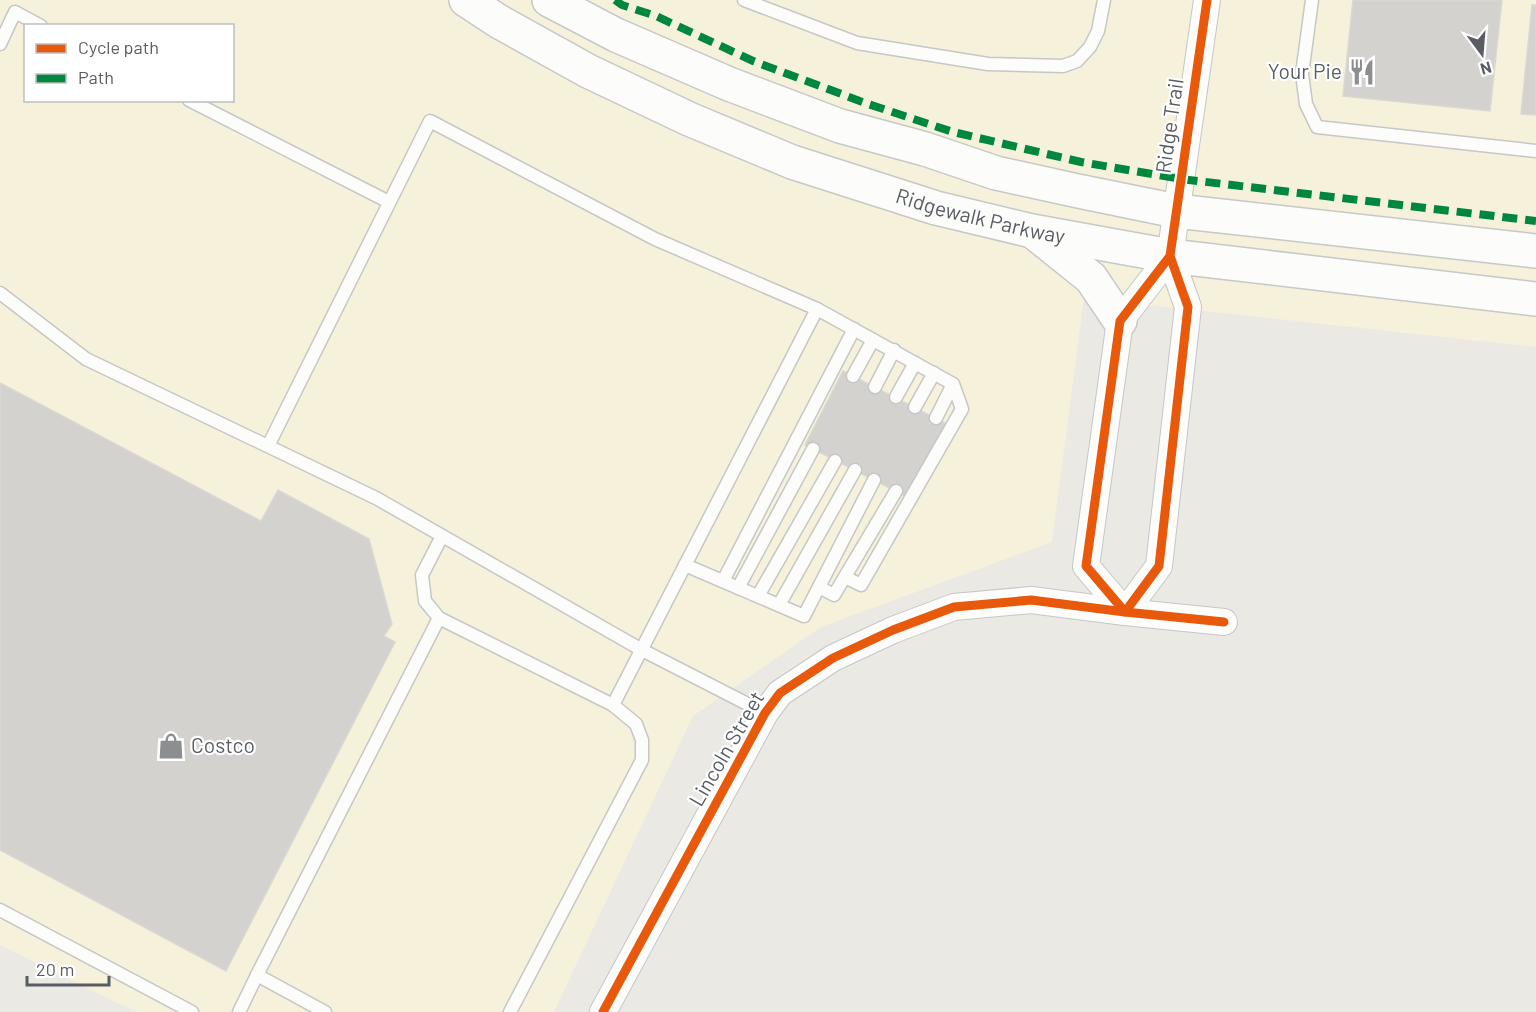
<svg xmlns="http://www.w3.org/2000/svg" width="1536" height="1012" font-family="Barlow,sans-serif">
  <rect width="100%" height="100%" fill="#eae9e3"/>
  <!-- commercial -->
  <path fill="#f6f1da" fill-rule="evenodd" d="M0 0H1536V347L1084 298 1052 542 821 627 693 716 554 1012H136L0 945ZM26 26H232V100H26Z"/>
  <!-- building -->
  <g fill="#d3d2ce" stroke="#dad8d2" stroke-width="1.5">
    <polygon points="1353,0 1502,0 1490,111 1343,96"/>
    <polygon points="1532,5 1536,5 1536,115 1521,114"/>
    <polygon points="843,371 947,424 909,498 805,445"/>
    <polygon points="0,383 261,521 278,490 369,539 392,624 384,636 395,642 226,971 0,850"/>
  </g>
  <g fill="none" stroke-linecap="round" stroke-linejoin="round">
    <!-- service casing -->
    <g stroke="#c6c7c6" stroke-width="15">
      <g id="service">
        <polyline points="744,0 857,43 988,64 1063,66 1077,61 1090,47 1098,31 1104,0"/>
        <polyline points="1312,0 1302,74 1306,104 1317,127 1536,151"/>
        <polyline points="0,44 15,12 41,26"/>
        <polyline points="189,100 389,202"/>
        <polyline points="0,293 86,359 376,498 642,650 765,713"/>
        <polyline points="817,309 953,384 962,409 861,585 845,577"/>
        <polyline points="853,376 873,340"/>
        <polyline points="875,387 894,350"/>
        <polyline points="896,397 915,363"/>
        <polyline points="915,407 934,373"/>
        <polyline points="936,418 953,384"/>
        <polyline points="268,446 430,121 655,239 817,309 613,705 636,724 642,740 642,760 510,1012"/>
        <polyline points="685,565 804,616 874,480"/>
        <polyline points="723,581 854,329"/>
        <polyline points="819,587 834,595 896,491"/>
        <polyline points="738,588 813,449"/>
        <polyline points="758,596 835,461"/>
        <polyline points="779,605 855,470"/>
        <polyline points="439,618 613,705"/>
        <polyline points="0,910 192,1012"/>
        <polyline points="239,1012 257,975"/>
        <polyline points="325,1012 257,975 439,618 425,601 422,575 442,536"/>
      </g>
    </g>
    <!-- minor casing -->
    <g stroke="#c6c7c6" stroke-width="28">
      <g id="minor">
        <polyline points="1170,256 1120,321 1086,566 1125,612 1159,566 1188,307 1170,256 1207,0"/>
        <polyline points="603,1012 765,713 780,693 833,658 893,630 954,607 1031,600 1125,612 1224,622"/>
      </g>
    </g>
    <!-- secondary casing -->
    <g stroke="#c7c8c7" stroke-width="36">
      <g id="secondary">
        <path id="s1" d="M466 0 498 21 588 71 689 119 792 162 936 208 1032 231 1170 256 1536 299"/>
        <polyline points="549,0 616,35 729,84 840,126 925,149 996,173 1078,191 1176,211 1536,251"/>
        <polyline points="1036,234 1091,278 1120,321"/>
      </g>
    </g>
    <!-- service -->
    <use href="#service" stroke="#fcfcfb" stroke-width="12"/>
    <!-- minor -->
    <use href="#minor" stroke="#fcfcfb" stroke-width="26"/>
    <!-- secondary -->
    <use href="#secondary" stroke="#fcfcfb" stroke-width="33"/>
    <!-- quiet -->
    <polyline stroke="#00873e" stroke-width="8" stroke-dasharray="15 8" stroke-linecap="butt" points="615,0 622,5 656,16 753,61 868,104 953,132 1081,162 1181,179 1536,221"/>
    <!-- cycleway casing -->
    <g stroke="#fff" stroke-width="13">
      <g id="cycleway">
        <polyline points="1170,256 1120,321 1086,566 1125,612 1159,566 1188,307 1170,256 1207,0"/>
        <polyline points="603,1012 765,713 780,693 833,658 893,630 954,607 1031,600 1125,612 1224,622"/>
      </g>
    </g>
    <!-- cycleway -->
    <use href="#cycleway" stroke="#e8590c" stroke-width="9"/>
  </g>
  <!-- icons -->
  <defs>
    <g id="restaurant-bare" transform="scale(2.07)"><path d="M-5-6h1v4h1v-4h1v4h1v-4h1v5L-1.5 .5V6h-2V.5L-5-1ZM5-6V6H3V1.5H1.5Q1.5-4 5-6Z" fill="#8c8e90" stroke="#fff" stroke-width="2.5" paint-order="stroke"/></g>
    <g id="shop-bare" transform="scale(2.07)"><path d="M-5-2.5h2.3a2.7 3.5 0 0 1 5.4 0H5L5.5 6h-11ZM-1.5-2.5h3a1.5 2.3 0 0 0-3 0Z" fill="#8c8e90" stroke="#fff" stroke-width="2.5" paint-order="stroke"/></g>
  </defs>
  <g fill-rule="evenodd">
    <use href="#restaurant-bare" x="1362" y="72"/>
    <use href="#shop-bare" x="171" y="746"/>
  </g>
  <g text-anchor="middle" stroke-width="4.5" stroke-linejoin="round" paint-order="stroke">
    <!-- poi labels -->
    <g font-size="21" fill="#595d63" stroke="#fff" text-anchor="end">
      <text x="1342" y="79">Your Pie</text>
      <text x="191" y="753" text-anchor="start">Costco</text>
    </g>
    <!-- street labels -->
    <g font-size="21" fill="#595d63" stroke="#fff">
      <text transform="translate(1170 126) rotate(-82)" y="7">Ridge Trail</text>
      <text dy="7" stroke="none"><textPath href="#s1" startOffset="561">Ridgewalk Parkway</textPath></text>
      <text transform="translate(727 749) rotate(-60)" y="7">Lincoln Street</text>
    </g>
  </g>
  <!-- legend -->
  <rect x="24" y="24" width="210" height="78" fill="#ffffff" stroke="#bdbec1" stroke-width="1.5"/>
  <rect x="36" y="44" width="30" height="9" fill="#e8590c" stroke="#bdbec1" stroke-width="1.5"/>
  <text x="78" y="54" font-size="18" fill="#595d63">Cycle path</text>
  <rect x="36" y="74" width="30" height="9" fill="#00873e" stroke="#bdbec1" stroke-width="1.5"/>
  <text x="78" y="84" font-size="18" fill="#595d63">Path</text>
  <!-- north arrow -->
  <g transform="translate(1482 54) rotate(164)" stroke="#ffffff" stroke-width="4.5" paint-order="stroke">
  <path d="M0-4.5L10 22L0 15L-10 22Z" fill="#595d63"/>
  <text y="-9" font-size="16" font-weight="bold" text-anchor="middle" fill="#595d63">N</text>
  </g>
  <!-- scale -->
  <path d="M27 976v9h82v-9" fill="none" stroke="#595d63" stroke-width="3"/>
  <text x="36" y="976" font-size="18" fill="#595d63" stroke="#ffffff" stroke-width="4.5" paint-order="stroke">20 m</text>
</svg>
